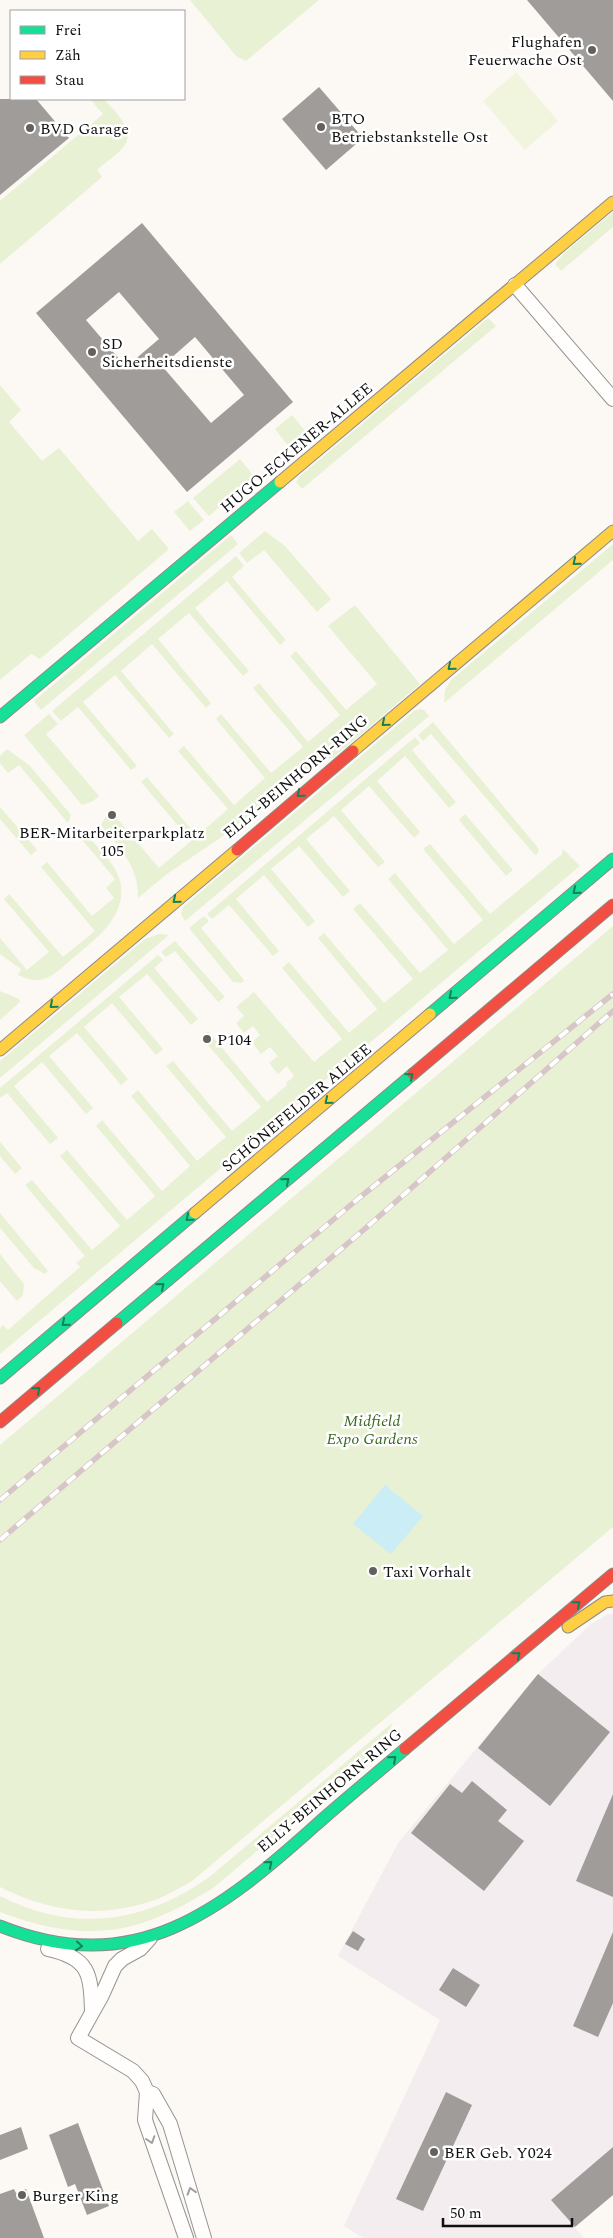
<svg xmlns="http://www.w3.org/2000/svg" width="613" height="2238" font-family="Spectral,serif">
  <rect width="100%" height="100%" fill="#fcf9f4"/>
  <!-- industrial -->
  <polygon fill="#f3edf0" points="608,1614 613,1614 613,2147 551,2200 584,2238 363,2238 344,2226 440,2020 338,1956 398,1843 538,1674 591,1624"/>
  <!-- green -->
  <g fill="#e9f1d4">
    <polygon points="190,0 319,0 246,61 236,56"/>
    <path d="M90 99H104C114 110 136 131 124 146 118 155 105 162 97 170L102 177 0 264V201L103 114Z"/>
    <polygon points="613,212 613,227 561,271 555,264 564,253"/>
    <polygon points="488,318 496,326 302,489 296,482 300,476"/>
    <polygon points="0,385 21,410 9,422 42,461 59,448 138,541 152,529 169,549 40,659 31,654 0,680"/>
    <polygon points="292,415 307,433 289,447 275,429"/>
    <polygon points="240,459 253,475 251,480 209,516 193,498"/>
    <polygon points="188,501 204,520 190,531 174,512"/>
    <polygon points="265,531 285,546 331,599 317,612 264,550 247,563 239,553"/>
    <polygon points="231,535 238,544 41,710 34,701"/>
    <polygon points="613,544 613,560 444,703 445,690 451,680"/>
    <polygon points="236,556 244,566 232,577 286,640 280,645 227,581 195,608 249,671 243,676 189,613 158,639 211,703 206,708 152,644 121,671 174,734 169,738 115,675 83,702 137,766 131,770 78,707 61,721 52,711"/>
    <path d="M355 605 420 684 334 757 316 763 294 779 232 830 167 874 138 898C139 867 120 848 101 825L110 810 159 868 191 841 141 782 147 777 197 836 228 809 178 751 184 746 234 805 265 778 216 719 221 714 271 773 303 747 253 688 259 683 308 742 340 715 290 656 296 651 346 710 377 684 328 626Z"/>
    <polygon points="420,709 424,710 429,716 185,921 181,914 183,907 414,711"/>
    <polygon points="49,714 58,724 46,734 99,796 93,801 82,805 24,735"/>
    <polygon points="433,722 539,849 537,855 534,854 431,734 423,741 418,735"/>
    <polygon points="415,737 420,743 412,750 456,802 449,808 405,756 377,781 420,832 414,838 369,786 341,810 385,862 378,867 334,816 306,839 350,891 343,897 299,846 271,869 315,921 308,927 264,875 236,899 279,951 273,956 229,905 212,919 207,914"/>
    <polygon points="7,749 30,766 71,815 68,823 19,765 8,773 0,763 0,756"/>
    <polygon points="0,807 37,850 31,855 0,819"/>
    <polygon points="465,814 513,870 506,876 459,820"/>
    <path d="M84 832C97 847 118 865 121 885 125 919 94 940 72 959 64 966 55 975 44 979 35 982 27 979 18 975L21 969 0 954V938L27 970 49 952 4 899 9 894 63 957 95 931 41 867 47 862 92 916 114 898 106 888 115 879 79 836Z"/>
    <polygon points="430,844 490,914 562,854 563,849 580,866 0,1354 0,1328 3,1325 8,1330 80,1267 76,1263 85,1256 25,1185 32,1180 92,1250 120,1226 60,1156 67,1150 127,1220 155,1196 96,1126 102,1120 162,1191 190,1166 131,1096 138,1090 197,1161 226,1137 166,1066 173,1061 232,1131 261,1107 201,1037 208,1031 267,1102 287,1085 286,1083 294,1076 287,1066 278,1074 269,1063 278,1056 270,1047 261,1054 252,1042 260,1035 253,1026 244,1033 236,1023 244,1016 236,1007 254,992 314,1062 342,1039 282,968 289,962 349,1033 377,1009 318,938 324,933 384,1003 413,979 353,909 360,903 420,973 448,950 388,879 395,873 454,944 483,920 423,849"/>
    <polygon points="204,916 209,921 201,928 244,980 242,983 233,982 189,928"/>
    <path d="M613 926V1527L192 1881C181 1887 169 1894 158 1899 102 1919 52 1913 0 1887V1445Z"/>
    <polygon points="159,934 169,935 0,1078 0,1061 145,939"/>
    <polygon points="175,941 225,997 218,1002 175,951 166,957 161,952"/>
    <polygon points="158,955 163,960 154,968 198,1019 191,1025 147,974 119,997 163,1049 156,1055 112,1003 84,1027 128,1079 121,1085 77,1033 49,1056 93,1108 86,1114 42,1062 14,1086 58,1138 50,1144 7,1093 0,1098 0,1088"/>
    <polygon points="0,991 19,999 20,1002 0,1020"/>
    <polygon points="0,1142 22,1168 15,1174 0,1156"/>
    <polygon points="0,1213 48,1271 45,1274 34,1268 0,1228"/>
    <polygon points="0,1254 24,1284 23,1295 17,1301 0,1281"/>
    <path d="M392 1723 387 1742 213 1888C137 1936 85 1944 0 1912V1896C74 1934 148 1923 213 1874Z"/>
  </g>
  <!-- pitch -->
  <polygon fill="#f2f5dd" points="516,72 558,121 525,150 483,101"/>
  <!-- water -->
  <polygon fill="#caedf6" points="385,1485 423,1516 391,1554 353,1524"/>
  <!-- building -->
  <g fill="#9f9c99" fill-rule="evenodd">
    <polygon points="527,0 613,0 613,101"/>
    <polygon points="319,87 363,138 326,170 282,119"/>
    <polygon points="0,99 36,99 69,138 0,195"/>
    <path d="M142 223 293 402 187 492 36 313ZM119 292 159 339 126 367 86 320ZM195 337 244 395 211 423 162 366Z"/>
    <polygon points="538,1674 610,1732 550,1806 478,1748"/>
    <polygon points="472,1781 507,1810 498,1821 524,1841 484,1891 411,1833 450,1784 462,1793"/>
    <polygon points="613,1794 613,1897 576,1881"/>
    <polygon points="353,1931 365,1939 358,1951 345,1944"/>
    <polygon points="613,1932 613,2003 598,2037 573,2026"/>
    <polygon points="453,1968 480,1985 466,2007 439,1990"/>
    <polygon points="446,2092 472,2105 423,2211 396,2199"/>
    <polygon points="78,2123 109,2206 87,2215 75,2184 68,2187 49,2135"/>
    <polygon points="21,2127 28,2149 0,2160 0,2135"/>
    <polygon points="613,2147 613,2195 575,2227 551,2200"/>
    <polygon points="14,2189 16,2193 26,2189 44,2238 0,2238 0,2194"/>
  </g>
  <g fill="none" stroke-linecap="round" stroke-linejoin="round">
    <!-- street casing -->
    <g stroke="#969492" stroke-width="16">
      <g id="street">
        <polyline points="515,285 613,399"/>
        <polyline points="150,1938 140,1949 122,1959 115,1966 102,1995 78,2038 133,2071 142,2081 147,2092 145,2120 186,2238"/>
        <path d="M48 1949C89 1958 91 1973 92 2012"/>
        <polyline points="147,2092 153,2094 170,2124 204,2238"/>
      </g>
    </g>
    <!-- fast casing -->
    <g stroke="#8c8b89" stroke-width="13">
      <g id="fast">
        <polyline points="0,717 280,482"/>
        <polyline points="430,1014 613,859"/>
        <polyline points="117,1323 413,1074"/>
        <polyline points="0,1378 195,1213"/>
        <path d="M0 1926C135 1980 220 1911 316 1825 345 1799 376 1774 405 1749"/>
      </g>
    </g>
    <!-- slow casing -->
    <g stroke="#8c8b89" stroke-width="13">
      <g id="slow">
        <polyline points="280,482 613,202"/>
        <polyline points="353,751 613,531"/>
        <polyline points="0,1050 237,850"/>
        <polyline points="195,1213 430,1014"/>
        <polyline points="568,1627 605,1602 613,1601"/>
      </g>
    </g>
    <!-- jam casing -->
    <g stroke="#8c8b89" stroke-width="13">
      <g id="jam">
        <polyline points="237,850 353,751"/>
        <polyline points="413,1074 613,905"/>
        <polyline points="0,1422 117,1323"/>
        <polyline points="405,1749 613,1574"/>
      </g>
    </g>
    <!-- street -->
    <use href="#street" stroke="#fffefd" stroke-width="14"/>
    <!-- fast -->
    <use href="#fast" stroke="#16e098" stroke-width="11"/>
    <!-- slow -->
    <use href="#slow" stroke="#ffcf43" stroke-width="11"/>
    <!-- jam -->
    <use href="#jam" stroke="#f24e42" stroke-width="11"/>
    <!-- rail casing -->
    <g stroke="#d8c5c8" stroke-width="5.5">
      <g id="rail">
        <polyline points="0,1500 359,1198 613,994"/>
        <polyline points="0,1540 367,1227 613,1011"/>
      </g>
    </g>
    <!-- rail -->
    <use href="#rail" stroke="#fff" stroke-width="4" stroke-dasharray="11" stroke-linecap="butt"/>
  </g>
  <!-- one-way arrows -->
  <defs><path id="oneway-chevron" d="M-2-3.5L2.5 0L-2 3.5" fill="none" stroke-width="1.6" stroke-linecap="round" stroke-linejoin="round" transform="scale(1.25)"/></defs>
  <g stroke="#13825a">
    <use href="#oneway-chevron" transform="translate(576 562) rotate(140)"/>
    <use href="#oneway-chevron" transform="translate(451 667) rotate(140)"/>
    <use href="#oneway-chevron" transform="translate(385 723) rotate(140)"/>
    <use href="#oneway-chevron" transform="translate(300 794) rotate(140)"/>
    <use href="#oneway-chevron" transform="translate(576 891) rotate(140)"/>
    <use href="#oneway-chevron" transform="translate(176 900) rotate(140)"/>
    <use href="#oneway-chevron" transform="translate(452 996) rotate(140)"/>
    <use href="#oneway-chevron" transform="translate(53 1005) rotate(139)"/>
    <use href="#oneway-chevron" transform="translate(410 1076) rotate(-40)"/>
    <use href="#oneway-chevron" transform="translate(328 1101) rotate(140)"/>
    <use href="#oneway-chevron" transform="translate(286 1181) rotate(-40)"/>
    <use href="#oneway-chevron" transform="translate(189 1218) rotate(140)"/>
    <use href="#oneway-chevron" transform="translate(161 1286) rotate(-40)"/>
    <use href="#oneway-chevron" transform="translate(65 1323) rotate(140)"/>
    <use href="#oneway-chevron" transform="translate(37 1390) rotate(-40)"/>
    <use href="#oneway-chevron" transform="translate(577 1604) rotate(-40)"/>
    <use href="#oneway-chevron" transform="translate(517 1655) rotate(-40)"/>
    <use href="#oneway-chevron" transform="translate(393 1759) rotate(-41)"/>
    <use href="#oneway-chevron" transform="translate(269 1864) rotate(-39)"/>
    <use href="#oneway-chevron" transform="translate(79 1946) rotate(5)"/>
  </g>
  <g stroke="#9f9e9e">
    <use href="#oneway-chevron" transform="translate(151 2140) rotate(72)"/>
    <use href="#oneway-chevron" transform="translate(191 2191) rotate(-107)"/>
  </g>
  <!-- markers -->
  <g fill="#62615f" stroke="#fff" stroke-width="2">
    <circle cx="592" cy="50" r="5"/>
    <circle cx="321" cy="127" r="5"/>
    <circle cx="30" cy="128" r="5"/>
    <circle cx="92" cy="352" r="5"/>
    <circle cx="112" cy="815" r="5"/>
    <circle cx="207" cy="1039" r="5"/>
    <circle cx="373" cy="1571" r="5"/>
    <circle cx="434" cy="2152" r="5"/>
    <circle cx="22" cy="2195" r="5"/>
  </g>
  <g text-anchor="middle" stroke-width="5" stroke-linejoin="round" paint-order="stroke">
    <!-- poi labels -->
    <g font-size="16" fill="#0f0f0f" stroke="#fff" text-anchor="start">
      <text x="582" y="47" text-anchor="end">Flughafen<tspan x="582" dy="18">Feuerwache Ost</tspan></text>
      <text x="331" y="124">BTO<tspan x="331" dy="18">Betriebstankstelle Ost</tspan></text>
      <text x="40" y="134">BVD Garage</text>
      <text x="102" y="349">SD<tspan x="102" dy="18">Sicherheitsdienste</tspan></text>
      <text x="112" y="838" text-anchor="middle">BER-Mitarbeiterparkplatz<tspan x="112" dy="18">105</tspan></text>
      <text x="217" y="1045">P104</text>
      <text x="383" y="1577">Taxi Vorhalt</text>
      <text x="444" y="2158">BER Geb. Y024</text>
      <text x="32" y="2201">Burger King</text>
    </g>
    <!-- street labels -->
    <g font-size="16" fill="#0f0f0f" stroke="#fff">
      <text transform="translate(296 447) rotate(-40)" y="6">HUGO-ECKENER-ALLEE</text>
      <text transform="translate(295 776) rotate(-40)" y="6">ELLY-BEINHORN-RING</text>
      <text transform="translate(296 1107) rotate(-40)" y="6">SCHÖNEFELDER ALLEE</text>
      <text transform="translate(329 1790) rotate(-40)" y="6">ELLY-BEINHORN-RING</text>
    </g>
    <!-- park labels -->
    <g font-size="16" font-style="italic" fill="#38681d" stroke="#fff">
      <text x="372" y="1426">Midfield<tspan x="372" dy="18">Expo Gardens</tspan></text>
    </g>
  </g>
  <!-- legend -->
  <rect x="10" y="10" width="175" height="90" fill="#ffffff" stroke="#9f9f9f"/>
  <rect x="20" y="26" width="25" height="8" fill="#16e098" stroke="#9f9f9f"/>
  <text x="55" y="35" font-size="15" fill="#0f0f0f">Frei</text>
  <rect x="20" y="51" width="25" height="8" fill="#ffcf43" stroke="#9f9f9f"/>
  <text x="55" y="60" font-size="15" fill="#0f0f0f">Zäh</text>
  <rect x="20" y="76" width="25" height="8" fill="#f24e42" stroke="#9f9f9f"/>
  <text x="55" y="85" font-size="15" fill="#0f0f0f">Stau</text>
  <!-- scale -->
  <path d="M443 2218v8h129v-8" fill="none" stroke="#0f0f0f" stroke-width="2.5"/>
  <text x="450" y="2218" font-size="15" fill="#0f0f0f" stroke="#ffffff" stroke-width="4" paint-order="stroke">50 m</text>
</svg>
